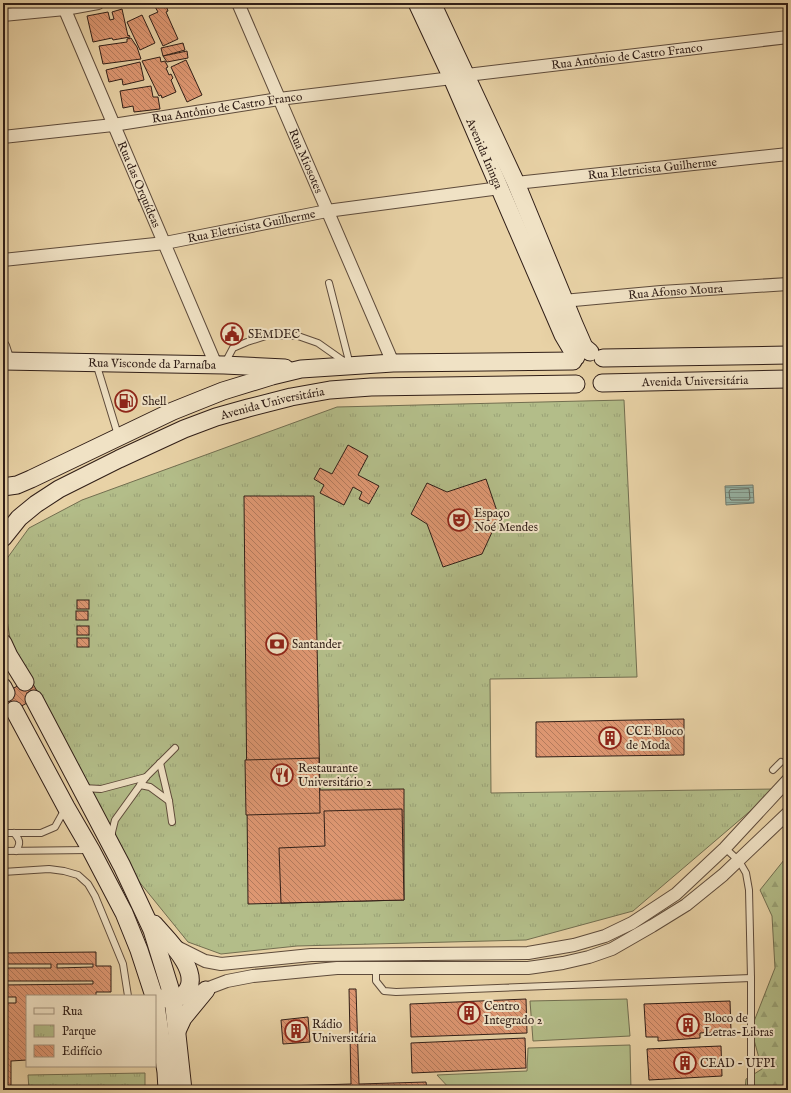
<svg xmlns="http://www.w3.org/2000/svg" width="791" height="1093" font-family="'IM FELL English',serif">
  <defs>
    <pattern id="forest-firs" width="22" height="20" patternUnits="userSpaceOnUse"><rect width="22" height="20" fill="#b3bd89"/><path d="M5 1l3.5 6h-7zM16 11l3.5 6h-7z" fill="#9aa276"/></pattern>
    <pattern id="park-tufts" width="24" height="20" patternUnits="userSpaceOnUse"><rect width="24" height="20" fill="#b3bd89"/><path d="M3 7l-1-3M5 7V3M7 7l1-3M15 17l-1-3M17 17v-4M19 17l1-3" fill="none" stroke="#9aa276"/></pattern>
    <pattern id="water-rules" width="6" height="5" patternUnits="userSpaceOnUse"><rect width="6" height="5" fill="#97b7aa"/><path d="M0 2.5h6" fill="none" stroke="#7c9489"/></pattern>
    <pattern id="building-back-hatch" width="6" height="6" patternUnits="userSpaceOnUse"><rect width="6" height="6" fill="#de9772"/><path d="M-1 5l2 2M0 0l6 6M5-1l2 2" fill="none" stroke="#b47b5d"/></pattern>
  </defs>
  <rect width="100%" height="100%" fill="#e8d2a6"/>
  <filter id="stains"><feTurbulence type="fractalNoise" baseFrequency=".005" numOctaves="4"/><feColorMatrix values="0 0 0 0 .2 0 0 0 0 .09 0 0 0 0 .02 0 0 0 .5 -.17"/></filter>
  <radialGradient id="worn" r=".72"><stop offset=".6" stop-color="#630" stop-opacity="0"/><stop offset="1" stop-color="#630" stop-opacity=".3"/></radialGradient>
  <!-- grass -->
  <g fill="#b3bd89" stroke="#726e50">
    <polygon points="627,999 630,1036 533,1041 530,1001"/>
    <polygon points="630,1045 631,1090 451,1090 437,1075 527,1071 528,1048"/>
  </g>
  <!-- forest -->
  <polygon fill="url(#forest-firs)" stroke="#726e50" points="788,855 788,1090 745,1090 746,1079 762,1069 751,1029 775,968 772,916 760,890"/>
  <!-- park -->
  <g fill="url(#park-tufts)" stroke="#726e50">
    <polygon points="624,400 637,677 490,679 491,793 776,789 633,911 526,940 297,946 221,954 188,942 124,863 11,644 3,597 3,564 29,528 82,500 337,407"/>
    <polygon points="145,1073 145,1090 29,1090 28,1075"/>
  </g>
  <!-- water -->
  <polygon fill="url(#water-rules)" stroke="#6e7a6f" points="753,485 754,503 726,505 725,486"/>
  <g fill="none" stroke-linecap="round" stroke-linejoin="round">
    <!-- shore -->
    <polygon stroke="#646a60" stroke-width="1" points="749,489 750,498 749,500 731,500 730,499 729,492 730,490"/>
  </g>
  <!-- building -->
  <g fill="url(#building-back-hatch)" stroke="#301e17" fill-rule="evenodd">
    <polygon points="165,3 168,11 166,12 178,39 163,46 149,16 158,12 154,5"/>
    <polygon points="122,9 128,36 129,35 130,37 113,40 112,38 93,42 87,16 108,12 110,20 114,19 112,12"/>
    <polygon points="142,15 155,43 140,50 127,22"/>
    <polygon points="131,38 137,47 141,59 103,64 99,46 127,42 127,39"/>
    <polygon points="183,43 185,50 163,56 161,48"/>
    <polygon points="187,51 188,58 167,62 163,56"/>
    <polygon points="160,57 161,62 165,61 168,67 166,68 169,75 171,74 173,78 171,80 176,92 162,98 161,95 159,96 142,61"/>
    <polygon points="186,60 202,95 187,102 171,67"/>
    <polygon points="140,62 144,80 123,85 122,79 109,82 106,70"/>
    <polygon points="151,86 153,97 158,97 160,109 134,112 133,106 123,108 120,91"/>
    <polygon points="348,445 368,456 358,475 379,486 369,504 359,499 362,492 353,487 344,505 320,493 324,485 314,479 320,468 332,474"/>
    <polygon points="486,479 499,517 482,554 443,567 427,524 411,514 427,483 447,492"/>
    <polygon points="244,496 314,496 320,790 404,789 404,900 248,904"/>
    <rect x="77" y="600" width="12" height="9"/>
    <rect x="76" y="611" width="12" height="9"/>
    <rect x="77" y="626" width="12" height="9"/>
    <rect x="77" y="638" width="12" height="9"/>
    <polygon points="30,679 40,696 3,716 3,694"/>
    <polygon points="684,719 684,755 536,757 536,722"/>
    <polygon points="319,758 320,813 246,815 245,760"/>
    <polygon points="402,809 404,900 281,903 279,848 325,846 324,811"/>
    <path d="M96 952V966H111V992H96V996H27V1060L11 1061V1090H3V1003H16V997H3V985L93 984V981H3V968H51V964H3V953ZM57 964H93V967L57 968Z"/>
    <polygon points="349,989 356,989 359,1084 426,1082 427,1090 284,1090 284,1086 351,1084"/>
    <polygon points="526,999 527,1033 411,1037 410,1004"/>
    <polygon points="730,1001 731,1031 700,1033 700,1038 658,1041 658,1037 646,1037 644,1004"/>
    <polygon points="308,1017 310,1042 283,1044 281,1020"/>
    <polygon points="525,1038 526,1068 412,1073 411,1043"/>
    <polygon points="721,1046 722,1076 649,1080 647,1049"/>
  </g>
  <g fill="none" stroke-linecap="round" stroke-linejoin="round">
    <!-- lane casing -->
    <g stroke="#5e4b3b" stroke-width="8">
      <g id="lane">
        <polyline points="329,283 350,365"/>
        <polyline points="96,363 118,435"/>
        <polyline points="225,363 233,348 247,342 269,335 298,336 318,343 345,362"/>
        <polyline points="160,763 169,801 172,822"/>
        <polyline points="773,770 781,762"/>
        <polyline points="140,785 150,787 169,801"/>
        <polyline points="83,788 101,789 146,777"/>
        <polyline points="3,833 41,833 55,827 65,809"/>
        <path d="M14 833C20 840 21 843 16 851"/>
        <polyline points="112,838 112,832 115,820 146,777 175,748"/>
        <polyline points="725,848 739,861 746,873 749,890 751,978 751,1090"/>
        <polyline points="3,851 89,850"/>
        <polyline points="3,872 49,869 64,871 78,875 88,884 95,896 123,964 128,996"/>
        <polyline points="376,968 376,981 384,991 396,992 751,978"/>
      </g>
    </g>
    <!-- street casing -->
    <g stroke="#5e4b3b" stroke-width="14">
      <g id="street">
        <path id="s1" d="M62 3 216 365"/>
        <path id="s2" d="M238 3 393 363"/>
        <polyline points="3,15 65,9 98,3"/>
        <path id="s3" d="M467 75 788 37"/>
        <path id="s4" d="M3 137 113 125 279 99 452 78"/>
        <path id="s5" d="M516 183 788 154"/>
        <path id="s6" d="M3 260 165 243 327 211 500 188"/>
        <path id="s7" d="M563 301 661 292 788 284"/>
        <polyline points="3,346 8,361"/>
        <polyline points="175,946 205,961 221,964 311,955 528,953 574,945 605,936 632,923 676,894 725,848 788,780"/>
        <polyline points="198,992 227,981 253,976 337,968 528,968 563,963 589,957 612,949 652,926 686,905 723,875 788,813"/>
      </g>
    </g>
    <!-- secondary casing -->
    <g stroke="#301e17" stroke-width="19">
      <g id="secondary">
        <path id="s8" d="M417 3 452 78 563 335 576 357"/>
        <polyline points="432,3 516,183 574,324 584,347 590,352"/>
        <polyline points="603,358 788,355"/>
        <path id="s9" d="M3 361 224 365 285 368"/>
        <path id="s10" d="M602 383 788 379"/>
        <polyline points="3,487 17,485 31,479 173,411 223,391 272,376 301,369 393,363 573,361"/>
        <path id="s11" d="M3 538 19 518 36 504 59 489 119 459 184 429 216 417 248 408 291 397 330 390 371 387 576 384"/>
        <polyline points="3,643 9,656 25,682"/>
        <polyline points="3,687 6,693"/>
        <polyline points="34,699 122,866 152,930 173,998 183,1090"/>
        <polyline points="14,710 66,807 91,850 124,913 139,950 154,996"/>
        <path d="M154 924C166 938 204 973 185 993 180 999 169 1000 162 998"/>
        <polyline points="155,999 166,1072 167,1090"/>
        <polyline points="177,1031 183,1018 206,990"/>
      </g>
    </g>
    <!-- lane -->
    <use href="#lane" stroke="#f0e2c5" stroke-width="6"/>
    <!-- street -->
    <use href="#street" stroke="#f0e2c5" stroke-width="12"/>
    <!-- secondary -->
    <use href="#secondary" stroke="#f0e2c5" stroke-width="17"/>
  </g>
  <!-- icons -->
  <defs>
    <g id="civic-ring" transform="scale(1.15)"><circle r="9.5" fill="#f0e2c5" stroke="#8f2418" stroke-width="1.5"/><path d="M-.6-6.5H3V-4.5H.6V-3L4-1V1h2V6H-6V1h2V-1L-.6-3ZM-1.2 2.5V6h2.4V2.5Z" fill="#8f2418"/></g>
    <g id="fuel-ring" transform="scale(1.15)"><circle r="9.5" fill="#f0e2c5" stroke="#8f2418" stroke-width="1.5"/><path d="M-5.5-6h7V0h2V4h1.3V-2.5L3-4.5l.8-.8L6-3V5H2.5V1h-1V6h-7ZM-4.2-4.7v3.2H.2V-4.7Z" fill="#8f2418"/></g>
    <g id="theatre-ring" transform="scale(1.15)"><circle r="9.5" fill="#f0e2c5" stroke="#8f2418" stroke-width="1.5"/><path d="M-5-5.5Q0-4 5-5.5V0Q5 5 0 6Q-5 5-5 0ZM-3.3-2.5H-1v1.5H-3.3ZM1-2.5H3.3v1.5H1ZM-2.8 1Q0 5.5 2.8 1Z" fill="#8f2418"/></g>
    <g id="bank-ring" transform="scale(1.15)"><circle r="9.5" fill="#f0e2c5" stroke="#8f2418" stroke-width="1.5"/><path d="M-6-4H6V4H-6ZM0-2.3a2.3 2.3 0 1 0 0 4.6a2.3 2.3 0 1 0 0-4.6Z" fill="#8f2418"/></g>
    <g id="building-ring" transform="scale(1.15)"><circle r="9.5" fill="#f0e2c5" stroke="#8f2418" stroke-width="1.5"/><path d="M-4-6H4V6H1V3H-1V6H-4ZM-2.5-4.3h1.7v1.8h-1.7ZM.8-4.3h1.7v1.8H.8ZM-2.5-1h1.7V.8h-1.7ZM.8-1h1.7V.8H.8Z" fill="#8f2418"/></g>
    <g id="restaurant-ring" transform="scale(1.15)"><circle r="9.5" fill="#f0e2c5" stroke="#8f2418" stroke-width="1.5"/><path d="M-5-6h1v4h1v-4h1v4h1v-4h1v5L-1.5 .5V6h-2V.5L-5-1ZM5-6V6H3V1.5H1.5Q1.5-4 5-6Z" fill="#8f2418"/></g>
  </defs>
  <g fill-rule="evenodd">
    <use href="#civic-ring" x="232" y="334"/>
    <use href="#fuel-ring" x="126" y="401"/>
    <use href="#theatre-ring" x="459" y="520"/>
    <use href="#bank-ring" x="277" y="644"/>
    <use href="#building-ring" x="610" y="738"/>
    <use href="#restaurant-ring" x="282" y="775"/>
    <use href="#building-ring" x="469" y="1013"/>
    <use href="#building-ring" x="688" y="1025"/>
    <use href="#building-ring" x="296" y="1031"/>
    <use href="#building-ring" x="685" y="1063"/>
  </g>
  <g text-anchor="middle" stroke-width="4" stroke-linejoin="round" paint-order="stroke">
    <!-- street labels -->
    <g font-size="12" fill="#301e17" stroke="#f0e2c5">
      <text dy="4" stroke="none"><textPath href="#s3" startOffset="161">Rua Antônio de Castro Franco</textPath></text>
      <text dy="4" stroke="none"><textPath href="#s4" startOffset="226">Rua Antônio de Castro Franco</textPath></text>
      <text dy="4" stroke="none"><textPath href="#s8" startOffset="165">Avenida Ininga</textPath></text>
      <text dy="4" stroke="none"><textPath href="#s2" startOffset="172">Rua Miosotes</textPath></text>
      <text dy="4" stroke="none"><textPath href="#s5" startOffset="137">Rua Eletricista Guilherme</textPath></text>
      <text dy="4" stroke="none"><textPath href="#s1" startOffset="197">Rua das Orquídeas</textPath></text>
      <text dy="4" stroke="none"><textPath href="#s6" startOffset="251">Rua Eletricista Guilherme</textPath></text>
      <text dy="4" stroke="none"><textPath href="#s7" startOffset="113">Rua Afonso Moura</textPath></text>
      <text dy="4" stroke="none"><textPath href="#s9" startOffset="149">Rua Visconde da Parnaíba</textPath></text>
      <text dy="4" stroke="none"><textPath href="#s10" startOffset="93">Avenida Universitária</textPath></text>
      <text dy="4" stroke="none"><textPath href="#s11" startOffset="306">Avenida Universitária</textPath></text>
    </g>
    <!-- poi labels -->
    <g font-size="12" fill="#301e17" stroke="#f0e2c5" text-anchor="start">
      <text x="248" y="338">SEMDEC</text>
      <text x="142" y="405">Shell</text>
      <text x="474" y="517">Espaço<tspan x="474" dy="14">Noé Mendes</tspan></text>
      <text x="292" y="648">Santander</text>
      <text x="626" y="735">CCE Bloco<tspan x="626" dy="14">de Moda</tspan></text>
      <text x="298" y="772">Restaurante<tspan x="298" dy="14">Universitário 2</tspan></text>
      <text x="484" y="1010">Centro<tspan x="484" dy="14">Integrado 2</tspan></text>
      <text x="704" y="1022">Bloco de<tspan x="704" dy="14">Letras-Libras</tspan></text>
      <text x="312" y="1028">Rádio<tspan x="312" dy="14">Universitária</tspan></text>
      <text x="700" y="1067">CEAD - UFPI</text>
    </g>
  </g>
  <!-- margin -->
  <rect width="791" height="1093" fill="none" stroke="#e8d2a6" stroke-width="16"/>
  <rect x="4" y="4" width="783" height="1085" fill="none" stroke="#301e17" stroke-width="2"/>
  <rect x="8" y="8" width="775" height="1077" fill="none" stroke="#301e17"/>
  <!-- legend -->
  <rect x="26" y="995" width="130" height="72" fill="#f0e2c5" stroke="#a3947f"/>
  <rect x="34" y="1008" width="20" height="6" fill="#f0e2c5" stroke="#a3947f"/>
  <text x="62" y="1015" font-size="12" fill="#301e17">Rua</text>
  <rect x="34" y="1025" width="20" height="12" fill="url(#park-tufts)" stroke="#a3947f"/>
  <text x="62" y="1035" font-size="12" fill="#301e17">Parque</text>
  <rect x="34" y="1045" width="20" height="12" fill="url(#building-back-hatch)" stroke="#a3947f"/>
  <text x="62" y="1055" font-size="12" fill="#301e17">Edifício</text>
  <rect width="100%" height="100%" filter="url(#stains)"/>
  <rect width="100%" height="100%" fill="url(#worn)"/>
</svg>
